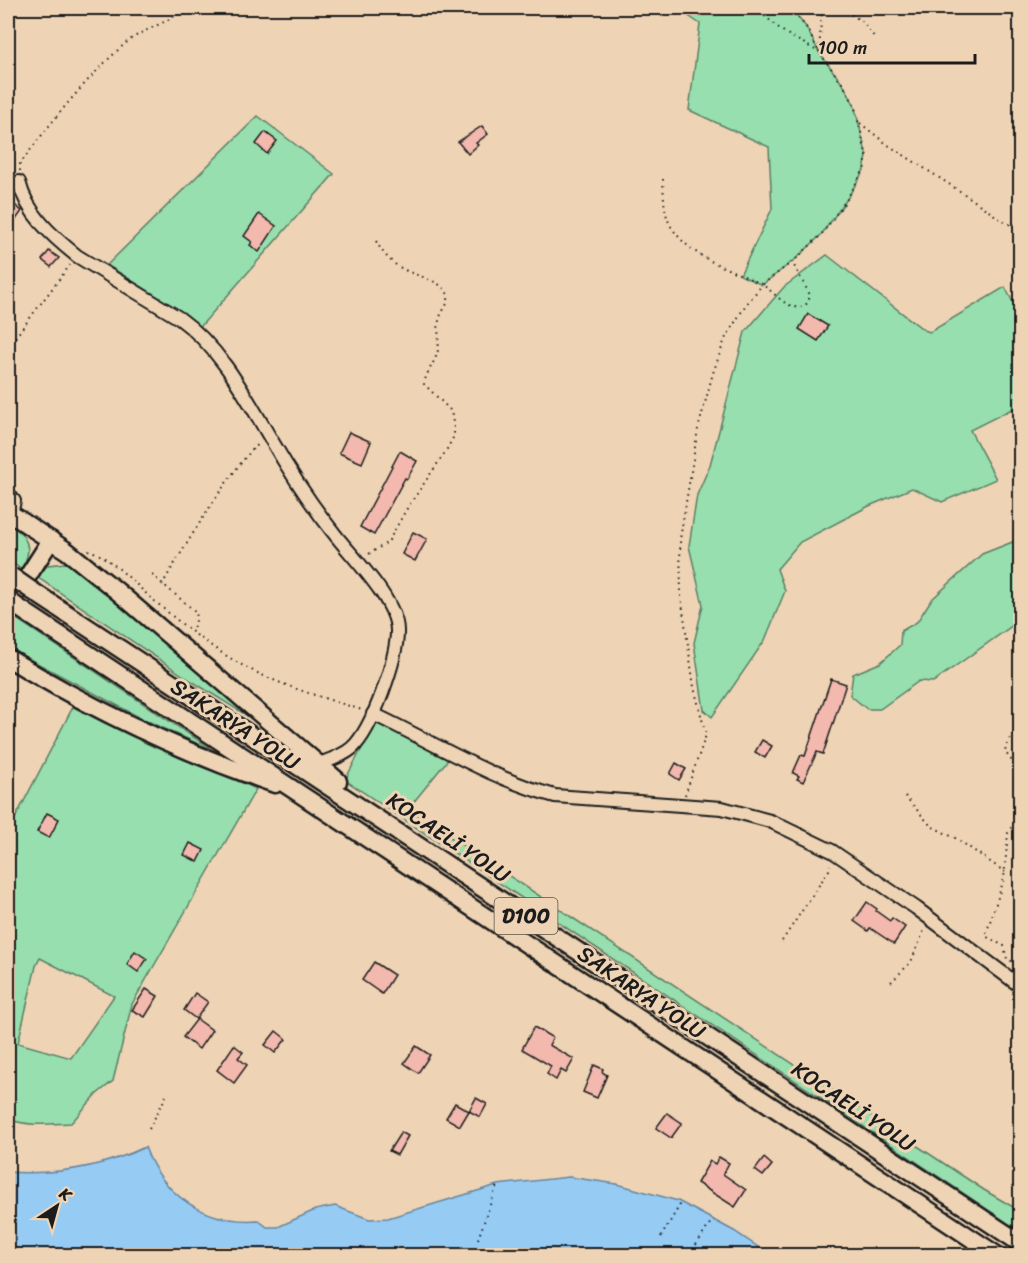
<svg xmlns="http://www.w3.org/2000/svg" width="1028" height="1263" font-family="Sriracha,sans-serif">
  <rect width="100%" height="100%" fill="#eed4b5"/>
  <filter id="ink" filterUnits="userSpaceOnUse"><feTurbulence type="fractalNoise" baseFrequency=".0167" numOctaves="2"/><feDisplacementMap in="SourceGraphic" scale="12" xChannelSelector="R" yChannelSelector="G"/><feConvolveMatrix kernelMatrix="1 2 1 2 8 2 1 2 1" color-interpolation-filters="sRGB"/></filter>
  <g filter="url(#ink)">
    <!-- green -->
    <g fill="#97dfae" stroke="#5a7e65" stroke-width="1.5" fill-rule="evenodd">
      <polygon points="677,8 790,8 806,27 819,52 844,86 854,104 867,157 864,170 847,199 821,235 797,258 762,285 740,275 772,209 769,147 689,110 700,24"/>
      <polygon points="258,116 334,174 200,327 160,298 107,265"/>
      <polygon points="827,255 924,330 930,332 1005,287 1020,316 1020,405 970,430 996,479 942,502 912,488 869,506 800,542 777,569 785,591 765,640 712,717 704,710 694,643 703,605 689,546 697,495 710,465 745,332 784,287"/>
      <path d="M8 521C26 535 35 548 21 569L8 560Z"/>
      <polygon points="1020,535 1020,620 933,682 919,681 880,709 867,709 850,695 853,674 880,663 900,645 901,631 917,622 931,600 982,554 1015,541"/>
      <polygon points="65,563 78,567 289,742 190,680 37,577 48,565"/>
      <polygon points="12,616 214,751 141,718 14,651 8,638"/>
      <path d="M75 703 256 789 132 1004 113 1081 97 1094 71 1123C49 1124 29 1127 8 1119V832ZM40 958 114 996 71 1058 18 1043 36 966Z"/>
      <polygon points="376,722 450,757 408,809 984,1190 1020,1211 1020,1231 345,780"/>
    </g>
    <!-- water -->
    <path fill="#96cbf4" stroke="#65859e" stroke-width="1.5" d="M145 1147C163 1196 206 1224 258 1220L267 1227H278L315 1210 335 1206 369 1219 388 1218 497 1185 569 1177 617 1184 678 1201 734 1231 770 1255H8V1172C56 1175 101 1168 145 1147Z"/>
    <!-- building -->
    <g fill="#f3b8ae" stroke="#1c1c1c" stroke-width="1.5">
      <polygon points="482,126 488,134 476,143 478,145 468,154 458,142"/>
      <polygon points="265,132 277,141 267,154 256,144"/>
      <polygon points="12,203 22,211 8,231 8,210"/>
      <polygon points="259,214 276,226 259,252 250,245 252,242 244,236"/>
      <polygon points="49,251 59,258 51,267 42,260"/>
      <polygon points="808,314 828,326 818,341 799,329"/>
      <polygon points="349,432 371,442 362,463 339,453"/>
      <polygon points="400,451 417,461 407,479 405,478 374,535 360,527"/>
      <polygon points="413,532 427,539 415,561 402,554"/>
      <polygon points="831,679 846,684 823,754 817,752 803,782 797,779 799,776 793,773 801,755 805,756"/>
      <polygon points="762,740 772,746 765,758 755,752"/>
      <polygon points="676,763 686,769 679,780 670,774"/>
      <polygon points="47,813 59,819 49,838 37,832"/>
      <polygon points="190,843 204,850 198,862 184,855"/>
      <polygon points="867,902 877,909 876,911 890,921 892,918 905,927 894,944 870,928 868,931 854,921"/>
      <polygon points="135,951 147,959 138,972 127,964"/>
      <polygon points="374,962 394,975 382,994 362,980"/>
      <polygon points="146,989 158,996 145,1017 132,1010"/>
      <polygon points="195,993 208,1002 196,1019 184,1010"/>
      <polygon points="197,1019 212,1030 199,1049 183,1037"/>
      <polygon points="534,1027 553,1038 549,1045 574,1059 566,1073 561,1070 556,1080 547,1074 551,1066 522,1049"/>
      <polygon points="276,1031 286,1039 275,1053 265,1045"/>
      <polygon points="234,1045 243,1052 238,1058 247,1065 234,1083 217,1070"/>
      <polygon points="416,1046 430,1055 418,1073 404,1063"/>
      <polygon points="594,1065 603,1069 602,1072 607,1075 597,1098 583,1092"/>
      <polygon points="476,1098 487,1104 480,1117 469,1111"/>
      <polygon points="455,1103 469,1111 460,1126 446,1118"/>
      <polygon points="667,1113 682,1123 671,1138 656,1128"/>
      <polygon points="401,1132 408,1136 397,1155 389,1151"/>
      <polygon points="719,1157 729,1163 723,1174 746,1190 735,1207 697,1183 710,1161 715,1164"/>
      <polygon points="764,1158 772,1165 763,1176 755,1170"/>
    </g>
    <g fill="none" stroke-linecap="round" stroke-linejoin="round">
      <!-- minor casing -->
      <g stroke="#1c1c1c" stroke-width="16">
        <g id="minor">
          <path d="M19 182C27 214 52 236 77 256L179 318C221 348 246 397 272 441 290 472 310 503 333 532 351 556 396 599 397 630 398 657 372 730 352 748 343 756 330 760 319 764"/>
          <polyline points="8,493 14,501 11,514"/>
          <path d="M373 714C433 742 491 779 555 796L722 808 770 821 832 851 916 908 1020 986"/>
        </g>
      </g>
      <!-- highway casing -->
      <g stroke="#1c1c1c" stroke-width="21">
        <g id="highway">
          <polyline points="8,512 67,551 117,591 338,781"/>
          <polyline points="31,590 1020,1243"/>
          <polyline points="8,607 51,540"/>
          <polyline points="19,608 998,1256"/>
          <path d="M8 658C91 709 182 752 275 784"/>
        </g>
      </g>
      <!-- path -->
      <g stroke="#1c1c1c" stroke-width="2" stroke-dasharray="1.5 4.5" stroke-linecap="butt">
        <polyline points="755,8 785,33 819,52 822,8"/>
        <polyline points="841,8 863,22 875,38"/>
        <polyline points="860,123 888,145 966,195 1003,221 1011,225 1020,224"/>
        <path d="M20 171V164C51 122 87 77 126 43 144 28 168 24 185 8"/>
        <path d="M663 179C664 196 663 214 672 228 693 260 730 268 761 284 772 290 783 305 795 307 800 308 803 306 808 303L810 295 792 262"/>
        <polyline points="8,347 70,265"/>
        <polyline points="8,459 12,462"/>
        <path d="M88 550C108 555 134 583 150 597 175 619 202 641 230 658 270 683 318 696 362 710"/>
        <path d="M369 554 388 542 406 510 446 451 454 436V428L451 411 424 384C426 373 433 365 437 354 441 342 436 329 440 317 442 311 447 306 448 300 451 281 413 276 401 268 389 261 382 252 376 241"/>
        <polyline points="152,575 196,612 197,618 192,631"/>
        <path d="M162 585C177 559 240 453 261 443"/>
        <polyline points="1020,690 1019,699 1020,707"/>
        <polyline points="1020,723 1006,747 1005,752 1012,761 1020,762"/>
        <polyline points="685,795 706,735 694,687 681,596 680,539 698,429 713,373 725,339 745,306 762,285 797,258 821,235 847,199 864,170 867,157 854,104 844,86 819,52 806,27 790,8"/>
        <polyline points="905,796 931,826 957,839 1005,872"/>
        <polyline points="1020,819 1012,826 1008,833 1004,879 987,931 987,937 1004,946 1007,959 1020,965"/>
        <polyline points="782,941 829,870 830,865"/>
        <polyline points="891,982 911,962 925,928"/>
        <polyline points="149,1129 166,1096"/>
        <polyline points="661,1237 681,1203"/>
        <polyline points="478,1239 497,1185"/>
        <polyline points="696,1245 713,1219"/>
      </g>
      <!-- minor -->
      <use href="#minor" stroke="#eed4b5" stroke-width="12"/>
      <!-- highway -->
      <use href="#highway" stroke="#eed4b5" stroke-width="16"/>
      <!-- highway-bridge casing -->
      <g stroke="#1c1c1c" stroke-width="21" stroke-linecap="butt">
        <g id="highway-bridge">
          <polyline points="11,576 31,590"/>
          <polyline points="8,600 19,608"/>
        </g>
      </g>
      <!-- highway-bridge -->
      <use href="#highway-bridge" stroke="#eed4b5" stroke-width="16"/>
    </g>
  </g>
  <g text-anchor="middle" stroke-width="6" stroke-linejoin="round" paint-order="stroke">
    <!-- shield labels -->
    <rect fill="#eed4b5" stroke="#5b534a" stroke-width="1.5" x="494.5" y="898" width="63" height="36" rx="4.5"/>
    <g font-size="21" font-weight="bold" fill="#1c1c1c">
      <text x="526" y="923">D100</text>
    </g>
    <!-- street labels -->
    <g font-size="22" fill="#1c1c1c" stroke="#eed4b5">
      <text transform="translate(236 724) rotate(33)" y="8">SAKARYA YOLU</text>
      <text transform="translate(449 837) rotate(34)" y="8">KOCAELİ YOLU</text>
      <text transform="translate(642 992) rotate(34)" y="8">SAKARYA YOLU</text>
      <text transform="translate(854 1106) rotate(34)" y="8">KOCAELİ YOLU</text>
    </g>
  </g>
  <!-- margin -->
  <rect width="1028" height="1263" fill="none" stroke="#eed4b5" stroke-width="30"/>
  <rect x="15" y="15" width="998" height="1233" fill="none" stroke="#1c1c1c" stroke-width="2" filter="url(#ink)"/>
  <!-- north arrow -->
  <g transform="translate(57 1206) rotate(36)" stroke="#eed4b5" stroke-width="4.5" paint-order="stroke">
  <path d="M0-4.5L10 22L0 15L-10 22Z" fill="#1c1c1c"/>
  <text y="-9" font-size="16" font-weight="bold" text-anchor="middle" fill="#1c1c1c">K</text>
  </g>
  <!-- scale -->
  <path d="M809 54v9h166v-9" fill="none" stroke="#1c1c1c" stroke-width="3"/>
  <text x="818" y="54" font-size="18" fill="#1c1c1c" stroke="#eed4b5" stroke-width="4.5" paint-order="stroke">100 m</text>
</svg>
